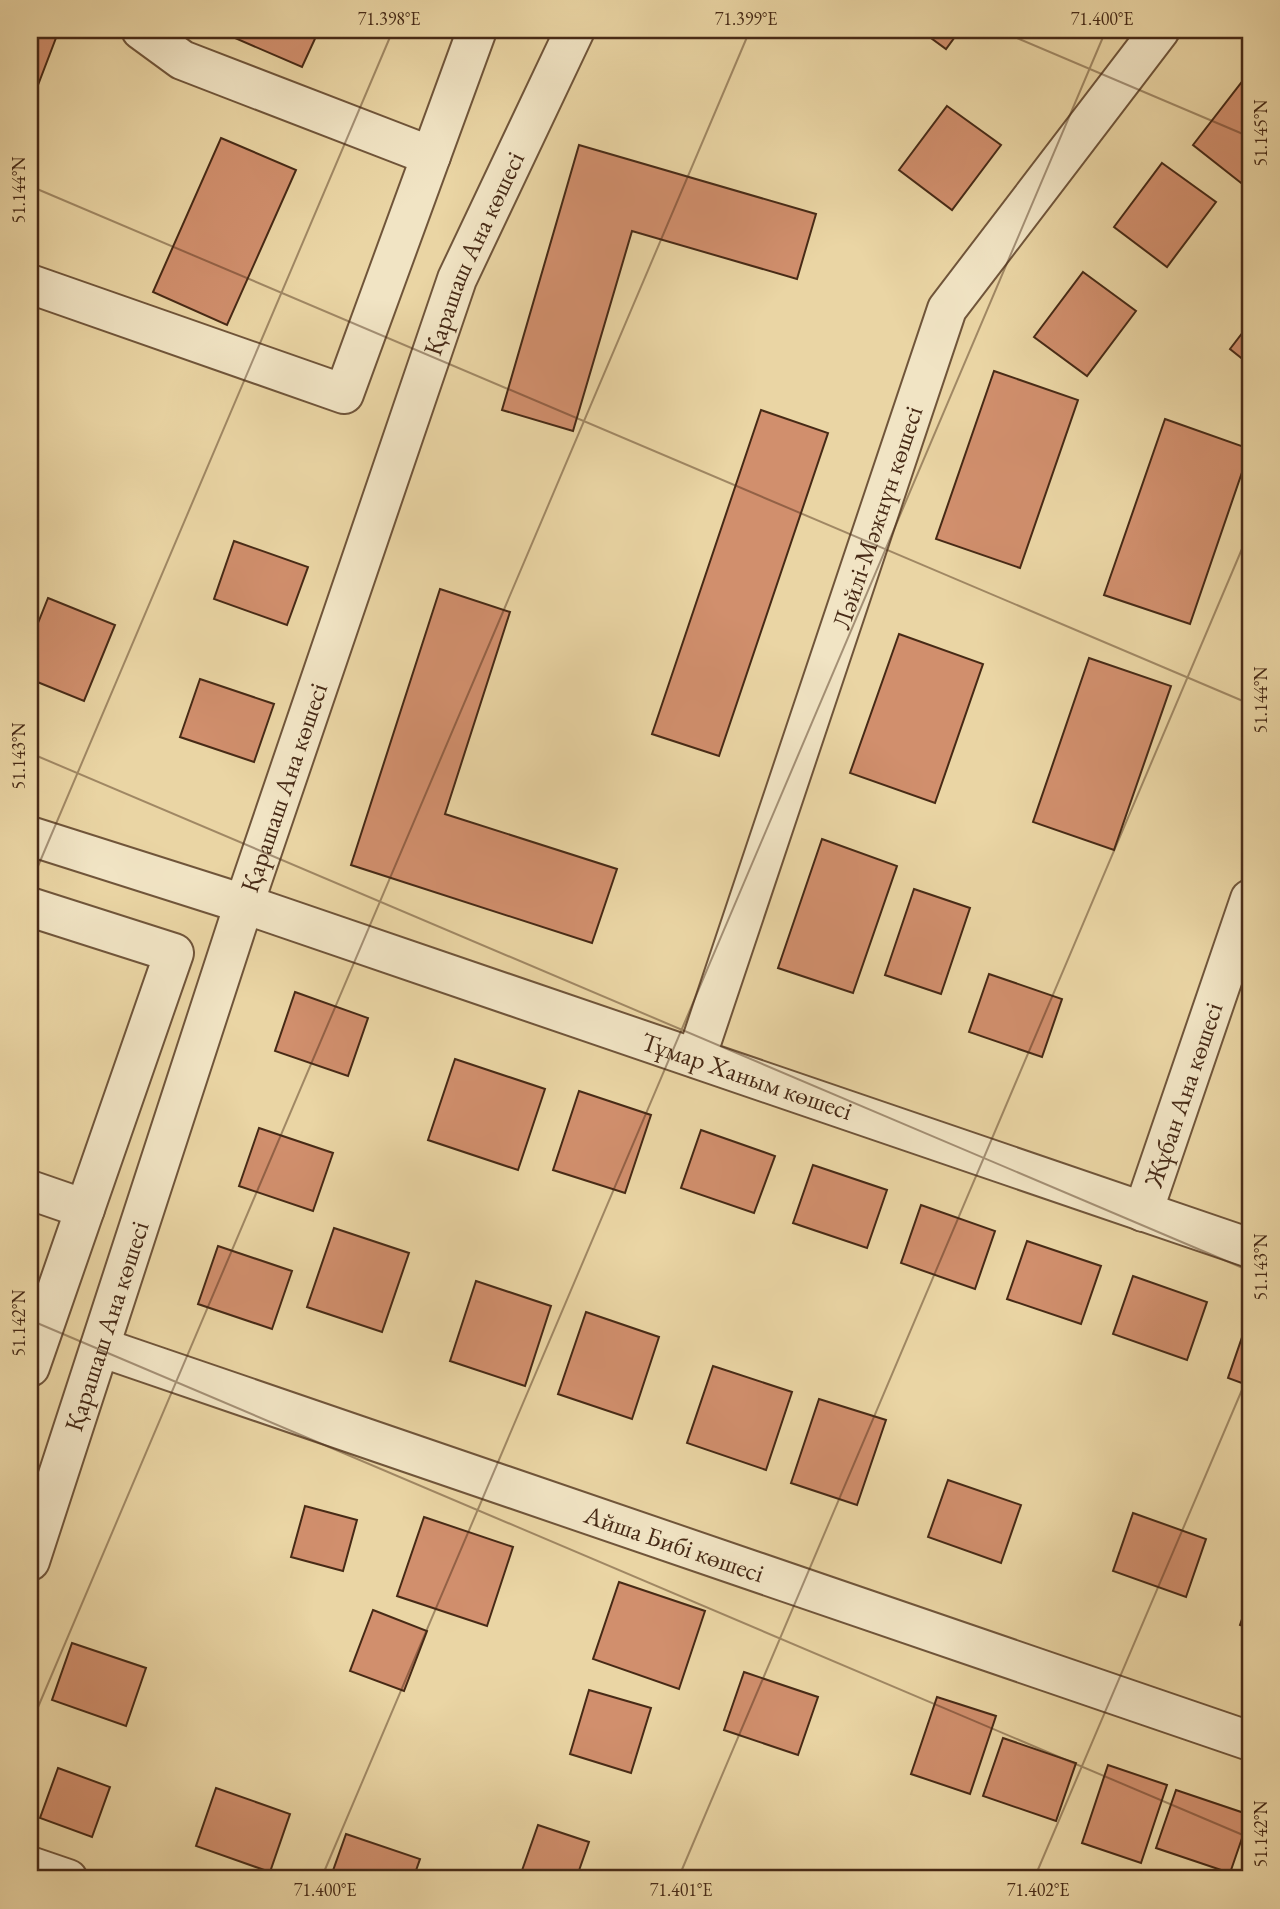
<svg xmlns="http://www.w3.org/2000/svg" width="1280" height="1909" font-family="'EB Garamond',serif">
  <rect width="100%" height="100%" fill="#ead5a4"/>
  <filter id="stains"><feTurbulence type="fractalNoise" baseFrequency=".00286" numOctaves="4"/><feColorMatrix values="0 0 0 0 .2 0 0 0 0 .09 0 0 0 0 .02 0 0 0 .5 -.17"/></filter>
  <radialGradient id="worn" r=".72"><stop offset=".6" stop-color="#630" stop-opacity="0"/><stop offset="1" stop-color="#630" stop-opacity=".3"/></radialGradient>
  <!-- building -->
  <g fill="#d18f6d" stroke="#472a16" stroke-width="2">
    <polygon points="30,30 59,30 30,106"/>
    <polygon points="230,30 319,30 302,67 228,35"/>
    <polygon points="920,30 960,30 946,49"/>
    <polygon points="1241,83 1250,90 1250,190 1193,145"/>
    <polygon points="947,106 1001,145 952,210 899,170"/>
    <polygon points="221,138 296,170 227,325 153,292"/>
    <polygon points="579,145 816,214 797,279 632,231 573,431 502,410"/>
    <polygon points="1162,163 1216,202 1167,267 1114,227"/>
    <polygon points="1083,272 1136,311 1087,376 1034,337"/>
    <polygon points="1250,323 1250,365 1230,349"/>
    <polygon points="994,371 1078,400 1020,568 936,539"/>
    <polygon points="761,410 828,433 719,756 652,734"/>
    <polygon points="1165,419 1250,449 1190,624 1104,595"/>
    <polygon points="234,541 308,567 287,625 214,599"/>
    <polygon points="440,589 510,612 445,814 617,869 592,943 351,865"/>
    <polygon points="48,598 115,625 84,701 30,679 30,643"/>
    <polygon points="899,634 983,664 935,803 850,773"/>
    <polygon points="1089,658 1171,686 1114,850 1033,822"/>
    <polygon points="200,679 274,704 254,762 180,737"/>
    <polygon points="822,839 897,866 853,993 778,968"/>
    <polygon points="914,889 970,908 941,994 885,975"/>
    <polygon points="989,974 1062,999 1042,1057 969,1032"/>
    <polygon points="295,992 368,1018 348,1076 275,1051"/>
    <polygon points="455,1059 545,1089 518,1170 428,1140"/>
    <polygon points="579,1091 651,1115 625,1193 553,1170"/>
    <polygon points="259,1128 333,1153 313,1211 239,1186"/>
    <polygon points="701,1130 775,1156 754,1213 681,1188"/>
    <polygon points="813,1165 887,1190 867,1248 793,1223"/>
    <polygon points="921,1205 995,1231 975,1289 901,1263"/>
    <polygon points="334,1228 409,1253 382,1332 307,1307"/>
    <polygon points="1027,1241 1101,1266 1081,1324 1007,1299"/>
    <polygon points="218,1246 292,1271 272,1329 198,1304"/>
    <polygon points="1133,1276 1207,1302 1187,1360 1113,1334"/>
    <polygon points="476,1281 551,1306 525,1386 450,1361"/>
    <polygon points="586,1312 659,1337 632,1419 558,1394"/>
    <polygon points="1248,1320 1250,1321 1250,1386 1228,1378"/>
    <polygon points="713,1366 792,1392 766,1470 687,1443"/>
    <polygon points="819,1399 886,1420 857,1505 791,1483"/>
    <polygon points="948,1480 1021,1505 1001,1563 928,1537"/>
    <polygon points="305,1506 357,1520 343,1571 291,1557"/>
    <polygon points="1133,1513 1206,1539 1186,1597 1113,1571"/>
    <polygon points="424,1517 513,1547 487,1626 397,1596"/>
    <polygon points="619,1582 705,1611 679,1689 593,1659"/>
    <polygon points="1250,1596 1250,1629 1240,1625"/>
    <polygon points="373,1610 427,1631 404,1691 350,1671"/>
    <polygon points="72,1643 146,1668 126,1726 52,1700"/>
    <polygon points="744,1672 818,1697 798,1755 724,1730"/>
    <polygon points="589,1690 651,1708 631,1773 570,1754"/>
    <polygon points="937,1697 996,1716 970,1794 911,1774"/>
    <polygon points="1003,1738 1076,1763 1056,1821 983,1796"/>
    <polygon points="1108,1765 1167,1785 1141,1863 1082,1843"/>
    <polygon points="58,1768 110,1787 92,1837 40,1818"/>
    <polygon points="216,1788 290,1814 270,1872 196,1846"/>
    <polygon points="1176,1790 1250,1815 1230,1873 1156,1848"/>
    <polygon points="538,1825 589,1842 576,1879 519,1879"/>
    <polygon points="346,1834 420,1859 413,1879 330,1879"/>
  </g>
  <g fill="none" stroke-linecap="round" stroke-linejoin="round">
    <!-- minor casing -->
    <g stroke="#70553a" stroke-width="42">
      <g id="minor">
        <polyline points="141,30 182,60 431,156"/>
        <polyline points="30,284 344,394 477,30"/>
        <path id="s1" d="M30 836 244 904 1250 1248"/>
        <polyline points="30,907 174,953 30,1367"/>
        <path id="s2" d="M696 1058 947 309 1160 30"/>
        <polyline points="30,1190 85,1209"/>
        <path id="s3" d="M1143 1212 1250 899"/>
        <path id="s4" d="M100 1347 1250 1741"/>
        <path id="s5" d="M30 1561 244 904 457 279 575 30"/>
        <polyline points="30,1866 68,1879"/>
      </g>
    </g>
    <!-- minor -->
    <use href="#minor" stroke="#f1e4c4" stroke-width="38"/>
  </g>
  <!-- ticks -->
  <path fill="none" stroke="#472a16" stroke-width="2" stroke-opacity="0.45" d="M998 30 1250 137M30 45 36 30M30 186 1250 704M30 753 1250 1271M30 885 393 30M30 1320 1250 1838M30 1726 750 30M321 1879 1106 30M678 1879 1250 530M1034 1879 1250 1371"/>
  <g text-anchor="middle" stroke-width="6" stroke-linejoin="round" paint-order="stroke">
    <!-- street labels -->
    <g font-size="26" fill="#472a16" stroke="#f1e4c4">
      <text dy="9" stroke="none"><textPath href="#s5" startOffset="1381">Қарашаш Ана көшесі</textPath></text>
      <text dy="9" stroke="none"><textPath href="#s2" startOffset="570">Ләйлі-Мәжнүн көшесі</textPath></text>
      <text dy="9" stroke="none"><textPath href="#s5" startOffset="814">Қарашаш Ана көшесі</textPath></text>
      <text dy="9" stroke="none"><textPath href="#s1" startOffset="756">Тұмар Ханым көшесі</textPath></text>
      <text dy="9" stroke="none"><textPath href="#s3" startOffset="124">Жұбан Ана көшесі</textPath></text>
      <text dy="9" stroke="none"><textPath href="#s5" startOffset="247">Қарашаш Ана көшесі</textPath></text>
      <text dy="9" stroke="none"><textPath href="#s4" startOffset="607">Айша Бибі көшесі</textPath></text>
    </g>
  </g>
  <!-- margin -->
  <rect width="1280" height="1909" fill="none" stroke="#ead5a4" stroke-width="77"/>
  <rect x="38" y="38" width="1204" height="1832" fill="none" stroke="#472a16" stroke-width="2.5"/>
  <g font-size="18" text-anchor="middle" fill="#472a16">
    <text x="389" y="25">71.398°E</text>
    <text x="746" y="25">71.399°E</text>
    <text x="1102" y="25">71.400°E</text>
    <text transform="translate(1261 133) rotate(-90)" y="6">51.145°N</text>
    <text transform="translate(19 190) rotate(-90)" y="6">51.144°N</text>
    <text transform="translate(1261 700) rotate(-90)" y="6">51.144°N</text>
    <text transform="translate(19 756) rotate(-90)" y="6">51.143°N</text>
    <text transform="translate(1261 1267) rotate(-90)" y="6">51.143°N</text>
    <text transform="translate(19 1323) rotate(-90)" y="6">51.142°N</text>
    <text transform="translate(1261 1834) rotate(-90)" y="6">51.142°N</text>
    <text x="325" y="1896">71.400°E</text>
    <text x="681" y="1896">71.401°E</text>
    <text x="1038" y="1896">71.402°E</text>
  </g>
  <rect width="100%" height="100%" filter="url(#stains)"/>
  <rect width="100%" height="100%" fill="url(#worn)"/>
</svg>
